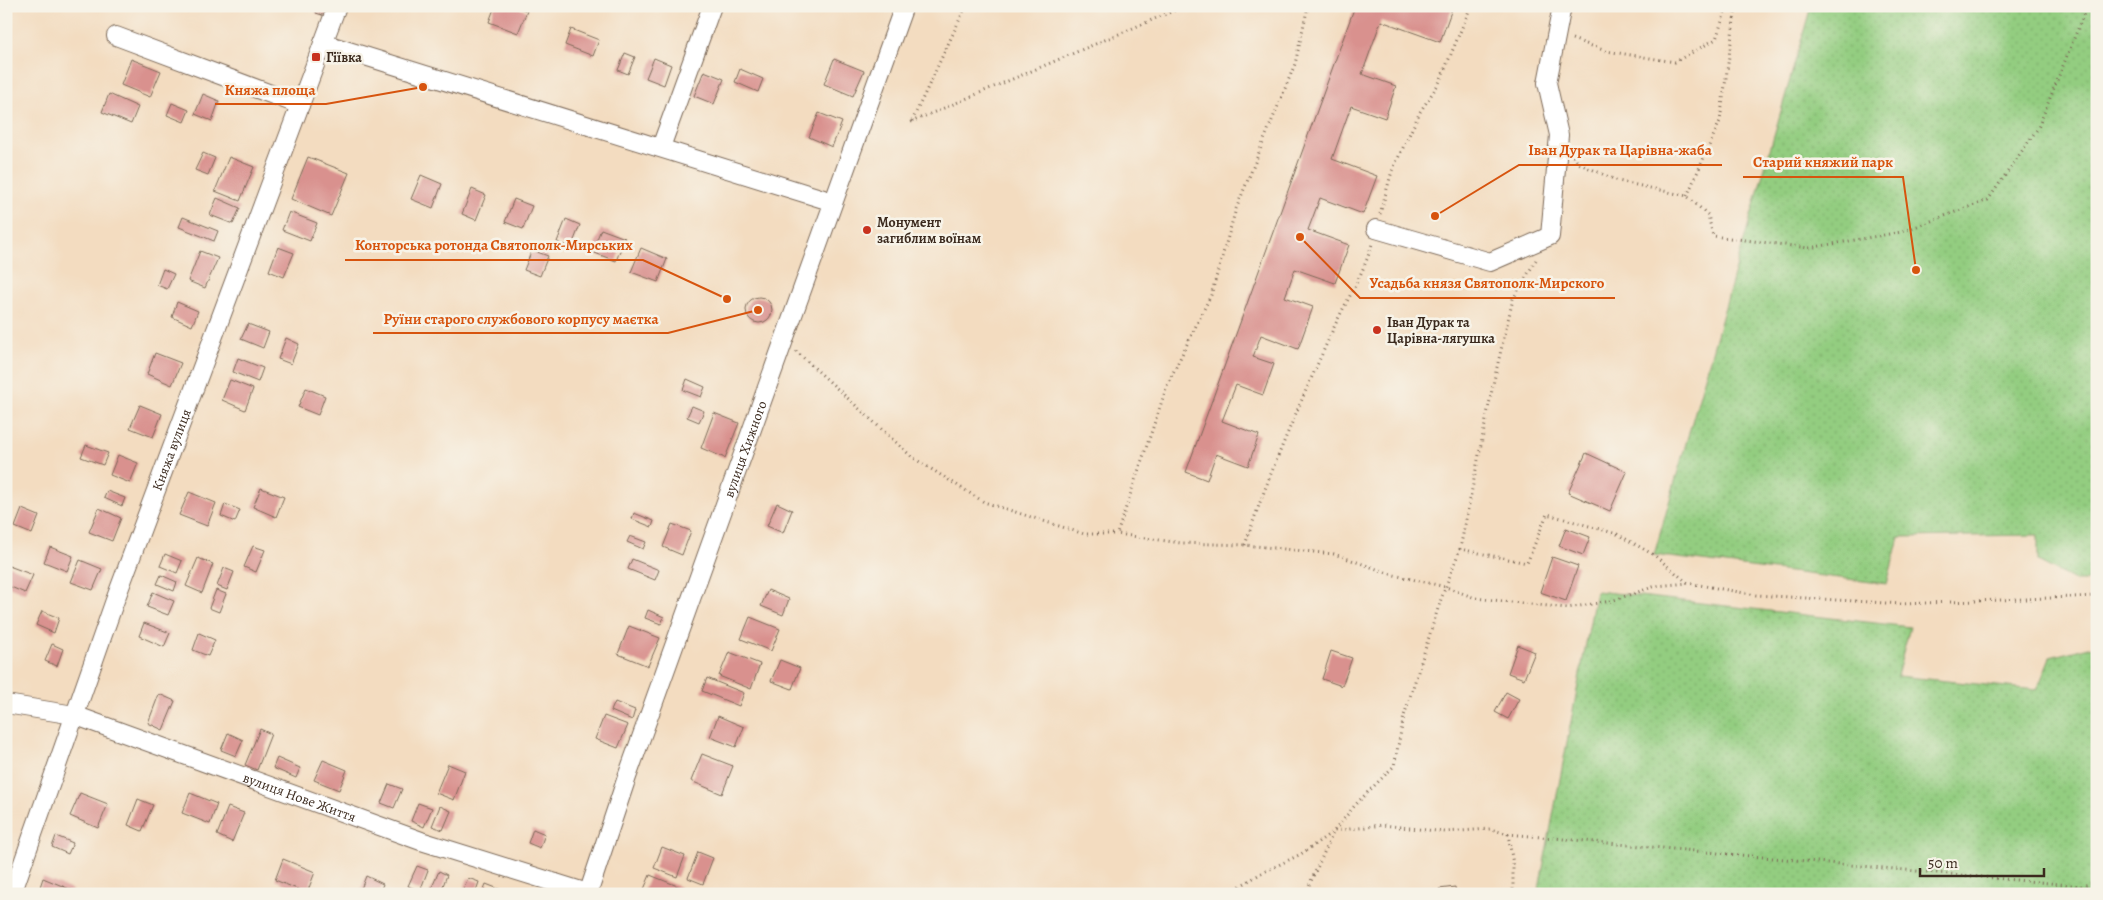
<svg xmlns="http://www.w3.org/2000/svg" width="2103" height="900" font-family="Alegreya,serif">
  <defs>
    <pattern id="green-dots" width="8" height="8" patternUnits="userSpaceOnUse" patternTransform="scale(1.25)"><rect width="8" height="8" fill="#93cd80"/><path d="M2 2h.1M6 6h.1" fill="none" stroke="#80b06e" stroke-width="1.8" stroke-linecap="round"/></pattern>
  </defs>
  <rect width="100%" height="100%" fill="#f7f3e8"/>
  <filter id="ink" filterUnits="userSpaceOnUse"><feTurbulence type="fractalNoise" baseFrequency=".02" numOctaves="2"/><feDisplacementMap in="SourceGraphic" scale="10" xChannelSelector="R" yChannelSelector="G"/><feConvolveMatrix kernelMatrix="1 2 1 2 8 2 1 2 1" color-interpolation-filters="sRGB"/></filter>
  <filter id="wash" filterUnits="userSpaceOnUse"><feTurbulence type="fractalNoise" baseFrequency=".0096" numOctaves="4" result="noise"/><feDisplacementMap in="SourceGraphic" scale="20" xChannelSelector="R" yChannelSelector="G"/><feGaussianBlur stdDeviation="1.12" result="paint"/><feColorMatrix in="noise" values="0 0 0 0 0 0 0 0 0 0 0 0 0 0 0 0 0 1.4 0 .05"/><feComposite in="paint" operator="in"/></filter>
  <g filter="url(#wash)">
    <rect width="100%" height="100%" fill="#f3dcc0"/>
    <!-- green -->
    <g fill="url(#green-dots)" stroke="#677c4f">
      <polygon points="1811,6 2097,6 2097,581 2076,581 2038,561 2038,535 1899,537 1887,584 1654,555"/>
      <polygon points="1596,591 1910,627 1897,676 2037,690 2050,657 2097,645 2097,894 1538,894"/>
    </g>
    <g id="blocks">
      <!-- building -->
      <g fill="#d9918e">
        <polygon points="318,6 332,6 328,17 316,13"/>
        <polygon points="495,6 515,6 527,11 518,33 489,22"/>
        <polygon points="1355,6 1453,6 1440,42 1381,21 1362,74 1396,86 1385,118 1351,106 1332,159 1377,176 1363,214 1320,198 1308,230 1349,245 1335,283 1295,269 1285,297 1313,307 1298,349 1261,335 1253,357 1274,364 1263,395 1236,385 1222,421 1259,435 1248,466 1216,454 1207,480 1186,472"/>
        <polygon points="571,29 599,40 593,56 565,45"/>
        <polygon points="625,53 635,57 628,74 618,70"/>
        <polygon points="654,58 671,65 664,85 646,78"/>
        <polygon points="131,59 161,71 150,97 121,85"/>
        <polygon points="834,59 864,71 853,96 824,84"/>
        <polygon points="740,69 763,79 758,92 735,82"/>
        <polygon points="704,71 724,79 714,104 694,96"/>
        <polygon points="109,94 138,107 131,124 102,112"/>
        <polygon points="203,94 219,101 212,121 195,114"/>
        <polygon points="172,103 189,110 184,122 167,115"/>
        <polygon points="819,113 842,122 832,147 809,137"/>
        <polygon points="203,153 215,158 208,175 195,170"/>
        <polygon points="229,157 254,167 240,201 215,191"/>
        <polygon points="308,157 349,173 331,216 291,199"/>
        <polygon points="421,175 442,184 433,208 411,199"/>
        <polygon points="472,189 486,195 476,220 462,214"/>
        <polygon points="217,198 240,208 233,224 210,215"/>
        <polygon points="514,199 532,206 523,229 505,222"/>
        <polygon points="289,212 317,223 310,241 282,230"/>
        <polygon points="183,217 218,231 214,241 179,227"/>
        <polygon points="566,219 580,225 571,248 557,242"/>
        <polygon points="601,229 625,238 616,261 592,252"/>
        <polygon points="278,247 294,253 284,277 269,271"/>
        <polygon points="641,248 667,259 658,282 631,272"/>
        <polygon points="532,250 548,256 540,276 524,270"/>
        <polygon points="200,251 218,258 205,288 188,281"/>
        <polygon points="163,269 174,274 167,289 157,285"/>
        <circle cx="759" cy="310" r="13"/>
        <polygon points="177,302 198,311 192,326 172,317"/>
        <polygon points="248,324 269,332 263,348 241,339"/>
        <polygon points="286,338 299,344 291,364 278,359"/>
        <polygon points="155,353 181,363 172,385 147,374"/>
        <polygon points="238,358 263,368 258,382 233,372"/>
        <polygon points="687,379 705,387 701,397 683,390"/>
        <polygon points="230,380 253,389 245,410 222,400"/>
        <polygon points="306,388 325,396 318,415 298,407"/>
        <polygon points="140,405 162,414 153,437 130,428"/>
        <polygon points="692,406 704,411 699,422 687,417"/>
        <polygon points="714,413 739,423 725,458 701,448"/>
        <polygon points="86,445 108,453 103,465 81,457"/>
        <polygon points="1586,453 1627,472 1610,511 1568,493"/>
        <polygon points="118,455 138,463 130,483 110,475"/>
        <polygon points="261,488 284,497 276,517 253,507"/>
        <polygon points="107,491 125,498 122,506 104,498"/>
        <polygon points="189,492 216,503 207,526 179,515"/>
        <polygon points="777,503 792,510 783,533 767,526"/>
        <polygon points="225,504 240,510 235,522 221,516"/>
        <polygon points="99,508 121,518 112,541 89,532"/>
        <polygon points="22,509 39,516 32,534 15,527"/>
        <polygon points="634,513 654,521 652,527 632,519"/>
        <polygon points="672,524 691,531 682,555 663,547"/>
        <polygon points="1566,528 1590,537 1583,555 1559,546"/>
        <polygon points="630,536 646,542 643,549 627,542"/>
        <polygon points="253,546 265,550 256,572 244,567"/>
        <polygon points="50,547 73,556 67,571 44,562"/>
        <polygon points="165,554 182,561 177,573 160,566"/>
        <polygon points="1552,557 1578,566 1566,601 1540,592"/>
        <polygon points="198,558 213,564 202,593 186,586"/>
        <polygon points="632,559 659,570 655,580 628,569"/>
        <polygon points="80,560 102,569 93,590 71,582"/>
        <polygon points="9,566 33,575 25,593 6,585 6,572"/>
        <polygon points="224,568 234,572 227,590 217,586"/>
        <polygon points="161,575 177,582 174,591 157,584"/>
        <polygon points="216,590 226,594 219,612 209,608"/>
        <polygon points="768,590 789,599 783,615 761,606"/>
        <polygon points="153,592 174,601 168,615 147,607"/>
        <polygon points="648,610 664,617 661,624 645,618"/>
        <polygon points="42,611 59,618 54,633 36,625"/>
        <polygon points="750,617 780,629 771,651 741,639"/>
        <polygon points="144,623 170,633 164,647 139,636"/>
        <polygon points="629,626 660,638 648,666 618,654"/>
        <polygon points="199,633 215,640 208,656 193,650"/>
        <polygon points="52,644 63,649 57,666 45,661"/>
        <polygon points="1518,645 1535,652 1524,679 1508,673"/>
        <polygon points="1331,651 1352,658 1342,686 1322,679"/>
        <polygon points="729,652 760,664 751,689 719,676"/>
        <polygon points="780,660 800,668 792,689 771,681"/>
        <polygon points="707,678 744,693 739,706 702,691"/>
        <polygon points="1506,692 1519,699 1508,719 1495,712"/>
        <polygon points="159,694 175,701 163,730 148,723"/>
        <polygon points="615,702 635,710 632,720 611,711"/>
        <polygon points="604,716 628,725 618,748 595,739"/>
        <polygon points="718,716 744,727 736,747 710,737"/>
        <polygon points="260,729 271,734 257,770 245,765"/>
        <polygon points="228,733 243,740 236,756 221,750"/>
        <polygon points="702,754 733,766 722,794 691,781"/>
        <polygon points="277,758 300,768 296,778 273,768"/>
        <polygon points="323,760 347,770 339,790 314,780"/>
        <polygon points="448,764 465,771 454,800 436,793"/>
        <polygon points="389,784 402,789 394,808 381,803"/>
        <polygon points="80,793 108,804 98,828 70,816"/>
        <polygon points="190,793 217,804 210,824 182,813"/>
        <polygon points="138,799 153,805 142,831 128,825"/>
        <polygon points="418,803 432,808 424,827 411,821"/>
        <polygon points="440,806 451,811 443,830 432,826"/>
        <polygon points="228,807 244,813 232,842 217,835"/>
        <polygon points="533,829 545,834 540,848 528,843"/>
        <polygon points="56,836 73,843 68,854 52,847"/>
        <polygon points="662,847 685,856 677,877 654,868"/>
        <polygon points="698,852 713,858 703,884 688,878"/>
        <polygon points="283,859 315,872 307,893 275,880"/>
        <polygon points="417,866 428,870 420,891 408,886"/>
        <polygon points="439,871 447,875 440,894 429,894"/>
        <polygon points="650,875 680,887 678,894 642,894"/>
        <polygon points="366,876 383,884 379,894 359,894"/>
        <polygon points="43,878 72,890 71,894 38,893"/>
        <polygon points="468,878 479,882 475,894 461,894"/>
        <polygon points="486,884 504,891 503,894 482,894"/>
        <polygon points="1455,887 1456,894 1440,894 1439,889"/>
        <polygon points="506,889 517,894 504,894"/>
      </g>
    </g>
  </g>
  <g filter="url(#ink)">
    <use href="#blocks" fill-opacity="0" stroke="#7b6857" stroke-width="1"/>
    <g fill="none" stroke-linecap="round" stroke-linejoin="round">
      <!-- minor casing -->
      <g stroke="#7b6857" stroke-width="20">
        <g id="minor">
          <polyline points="116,36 300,105"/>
          <polyline points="323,43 833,202"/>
          <polyline points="661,147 712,6"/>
          <polyline points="1376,229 1490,262 1550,236 1559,135 1547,83 1562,6"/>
          <path id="s1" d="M6 704 74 715 421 841 591 894"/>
          <path id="s2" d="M12 894 114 603 337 6"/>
          <path id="s3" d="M588 894 627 777 904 6"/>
        </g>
      </g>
      <!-- path -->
      <g stroke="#7b6857" stroke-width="3" stroke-dasharray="1 4" stroke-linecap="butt">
        <polyline points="1308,6 1295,64 1236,209 1211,295 1168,383 1117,534 1181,543 1245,545 1334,554 1394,575 1446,587 1475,598 1567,608 1611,601 1656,586 1688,583"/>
        <polyline points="1572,39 1606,51 1675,62 1716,39 1727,6"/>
        <polyline points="912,121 966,6"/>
        <polyline points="911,122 1185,6"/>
        <polyline points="1573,156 1578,163 1618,181 1687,196 1708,215 1713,236 1809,248 1901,232 1988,200 2038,128 2087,6"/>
        <polyline points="1687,196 1720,121 1736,6"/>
        <polyline points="1380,214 1392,171 1420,112 1439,83 1471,6"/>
        <polyline points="1536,260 1513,299 1494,380 1460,549 1527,563 1547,514 1617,534 1654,555 1688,583 1756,595 1902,604 2097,596"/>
        <polyline points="796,351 912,457 984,502 1084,534 1117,534"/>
        <path d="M1245 545C1269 473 1300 403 1331 334 1344 304 1363 276 1372 244"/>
        <polyline points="1508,834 2082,886 2097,882"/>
        <polyline points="1227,894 1260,874 1301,854 1334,831 1383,825 1445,832 1490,829 1508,834 1513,864 1513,894"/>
        <polyline points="1305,894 1334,831 1356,804 1394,766 1404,716 1441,599 1460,549"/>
      </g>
      <!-- minor -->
      <use href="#minor" stroke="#fff" stroke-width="18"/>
    </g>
  </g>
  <!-- markers -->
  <g fill="#c8321e" stroke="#f7f3e8" stroke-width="2">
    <rect x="311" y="52" width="10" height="10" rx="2.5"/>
    <circle cx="867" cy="230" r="5"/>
    <circle cx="1377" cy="330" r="5"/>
  </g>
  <g text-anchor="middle" stroke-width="5" stroke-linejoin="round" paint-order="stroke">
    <!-- poi labels -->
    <g font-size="14" font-weight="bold" fill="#3b2a1e" stroke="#f7f3e8" text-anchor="start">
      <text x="326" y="62">Гіївка</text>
      <text x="877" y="227">Монумент<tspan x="877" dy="16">загиблим воїнам</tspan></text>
      <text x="1387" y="327">Іван Дурак та<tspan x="1387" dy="16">Царівна-лягушка</tspan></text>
    </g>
    <!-- street labels -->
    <g font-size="14" fill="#3b2a1e" stroke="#f7f3e8">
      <text dy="5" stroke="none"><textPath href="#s2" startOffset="472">Княжа вулиця</textPath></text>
      <text dy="5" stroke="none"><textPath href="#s3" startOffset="472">вулиця Хижного</textPath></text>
      <text dy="5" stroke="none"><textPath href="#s1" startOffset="309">вулиця Нове Життя</textPath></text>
    </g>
  </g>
  <!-- callouts -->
  <path fill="none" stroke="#d7540e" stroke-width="2" d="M423 87L326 104H215M1435 216L1519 165H1722M1916 270L1903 177H1743M727 299L643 260H345M1300 237L1360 298H1615M758 310L668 333H373"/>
  <g fill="#d7540e" stroke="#f7f3e8" stroke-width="2">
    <circle cx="423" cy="87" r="5"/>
    <circle cx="1435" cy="216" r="5"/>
    <circle cx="1916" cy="270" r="5"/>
    <circle cx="727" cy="299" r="5"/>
    <circle cx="1300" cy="237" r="5"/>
    <circle cx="758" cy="310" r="5"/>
  </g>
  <g font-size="15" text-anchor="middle" font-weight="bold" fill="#d7540e" stroke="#f7f3e8" stroke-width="5" stroke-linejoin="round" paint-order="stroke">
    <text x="270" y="95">Княжа площа</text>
    <text x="1620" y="155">Іван Дурак та Царівна-жаба</text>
    <text x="1823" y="167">Старий княжий парк</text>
    <text x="494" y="250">Конторська ротонда Святополк-Мирських</text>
    <text x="1487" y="288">Усадьба князя Святополк-Мирского</text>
    <text x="521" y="324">Руїни старого службового корпусу маєтка</text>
  </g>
  <!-- margin -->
  <rect width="2103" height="900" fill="none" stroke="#f7f3e8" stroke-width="25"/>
  <!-- scale -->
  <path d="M1920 868v8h124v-8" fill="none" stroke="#3b2a1e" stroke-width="2.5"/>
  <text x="1928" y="868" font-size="15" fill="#3b2a1e" stroke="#f7f3e8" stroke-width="4" paint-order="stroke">50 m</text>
</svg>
